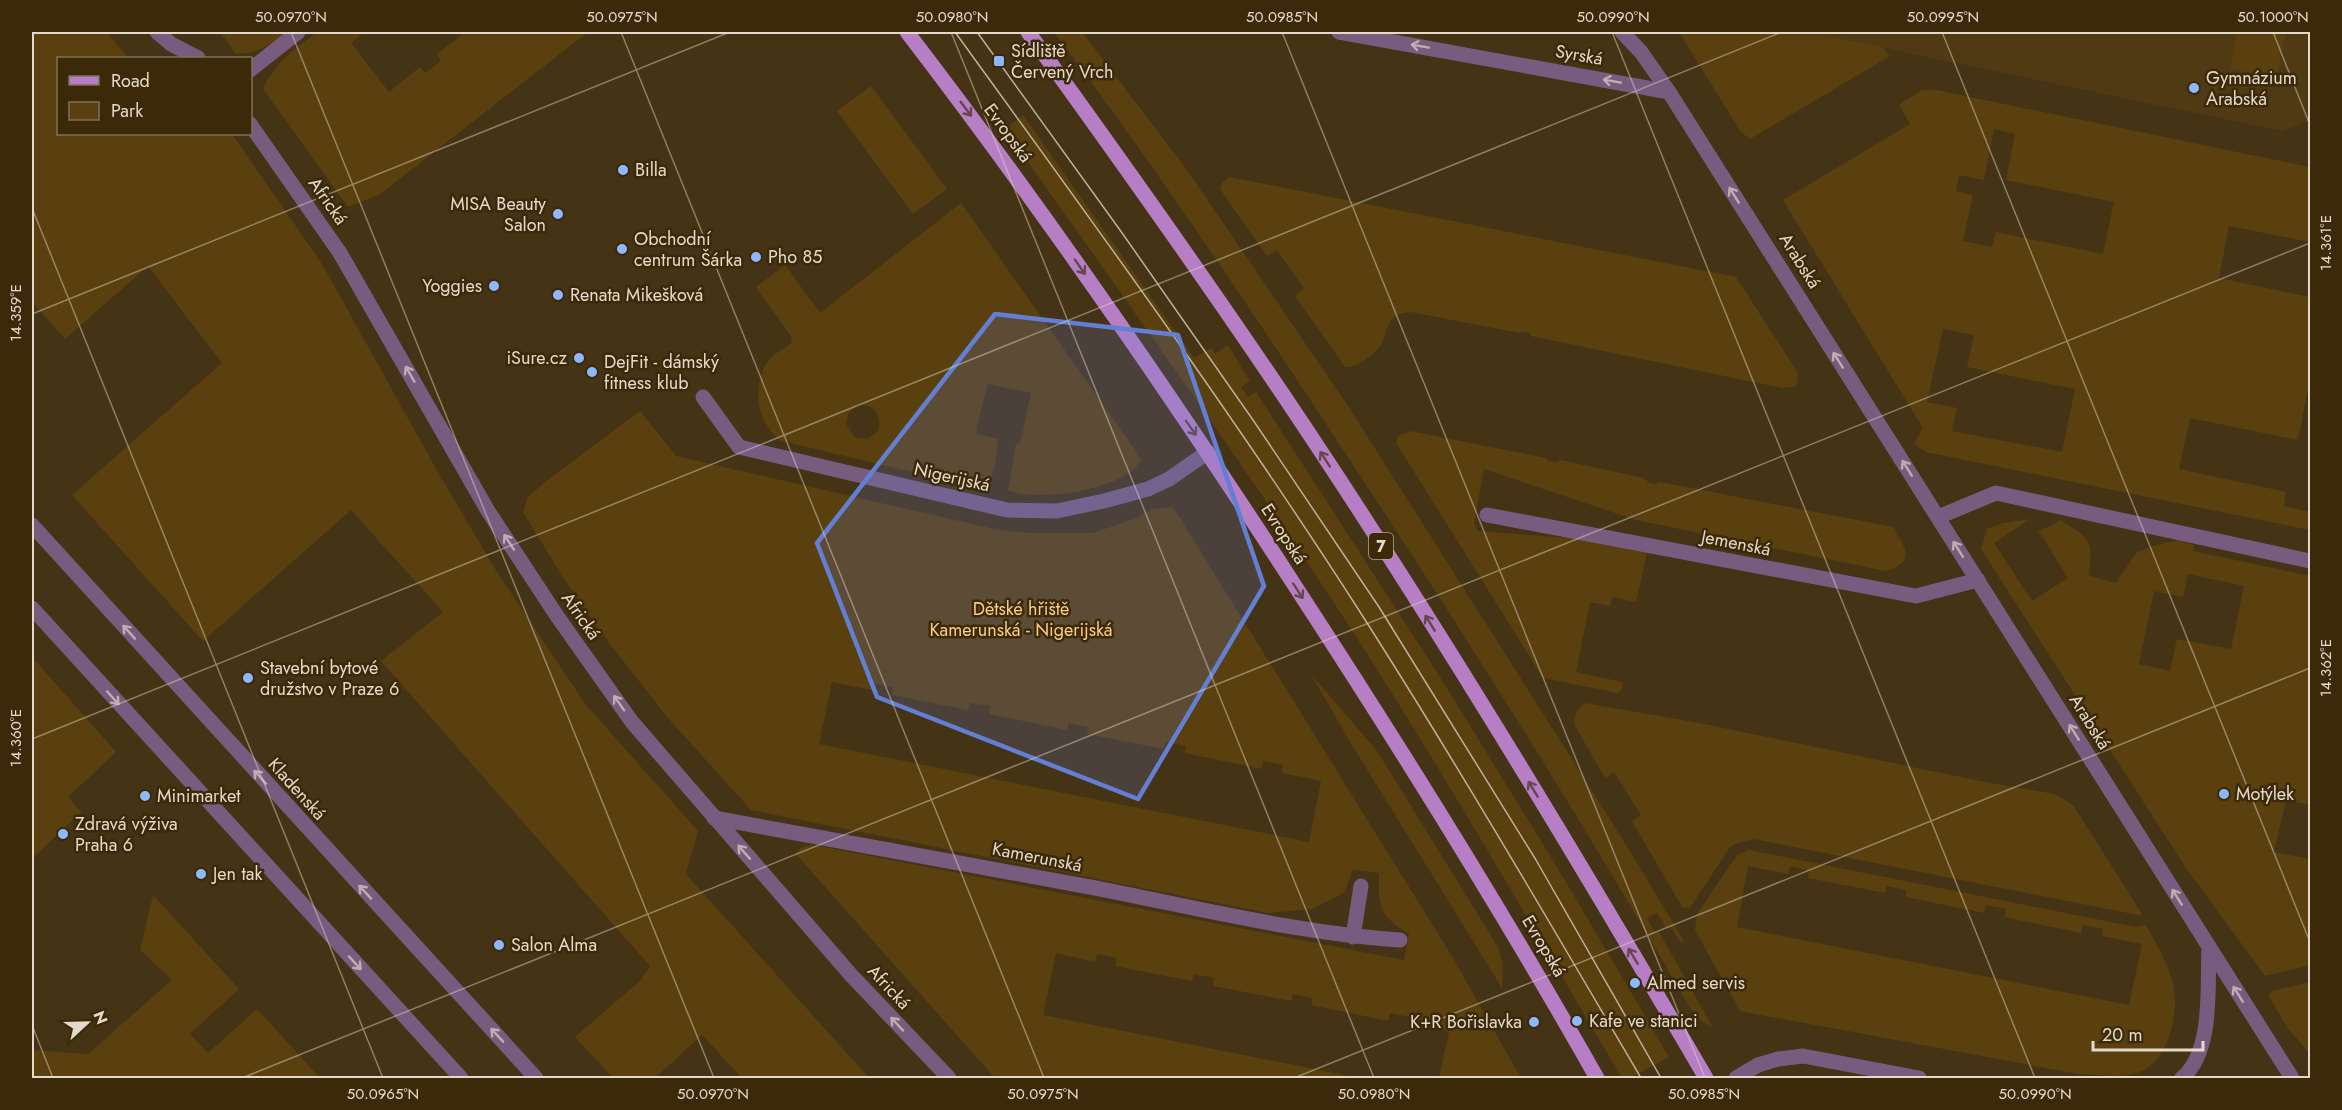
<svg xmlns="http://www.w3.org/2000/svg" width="2342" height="1110" font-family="Jost,sans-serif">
  <rect width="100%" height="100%" fill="#453315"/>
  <!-- built -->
  <polygon fill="#503a14" points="1807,32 2310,32 2310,121 2282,131"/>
  <!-- green -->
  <g fill="#5a400f" fill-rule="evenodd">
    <polygon points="32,32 107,32 128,58 58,58 58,134 232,134 322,264 439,474 495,569 586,705 698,831 686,874 869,1078 742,1078 702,1035 655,1078 613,1078 575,1037 639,982 650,966 381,661 443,612 351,510 203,641 72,495 222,363 148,266 65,339 32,302"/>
    <path d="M220 32H286C271 44 257 54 236 54Z"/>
    <path d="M317 32H364L351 43 389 92 420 67 425 73 441 61 437 54 466 32H588L380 194 348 207 263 89C275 62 294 50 317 32Z"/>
    <path d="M1054 32H1082L1187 170 1348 406 1620 835 1684 941 1681 943 1670 926 1666 928 1657 913 1647 918 1655 933 1659 932 1713 1028 1700 1020 1689 1006C1583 822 1470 642 1353 465 1257 318 1159 172 1054 32Z"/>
    <polygon points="1679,32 1807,32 1882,47 1890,56 1750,139 1741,132"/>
    <polygon points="2237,32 2286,32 2276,77 2230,69"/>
    <polygon points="871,86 947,189 913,214 837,111"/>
    <path d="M1922 90H1936L2310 167V242L2229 226 2219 278 2310 297V394L2307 393 2298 440 2190 418 2179 469 2286 492 2284 506 2310 512V530L1926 452 1914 444 1923 428 1783 200 1910 124 1899 105ZM1994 129 2015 134 2006 180 2114 202 2103 254 1996 232 1992 247 1963 241 1973 195 1956 191 1959 175 1984 180ZM1943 329 1974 335 1967 367 2075 389 2062 452 1952 431 1957 408 1927 402Z"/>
    <path d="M1023 115 1194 358 1211 348 1215 354 1228 345 1250 381 1241 387 1248 397 1256 392 1440 677 1563 877 1669 1057 1630 1078H1622C1540 940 1459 799 1373 663 1257 481 1129 306 1005 129Z"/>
    <path d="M1229 177 1736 277 1798 373 1797 386 1783 388 1531 336 1530 333 1522 331 1519 333 1411 312C1382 313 1390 335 1378 349 1371 357 1355 368 1345 367L1295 296 1304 288 1277 250 1267 256 1220 189 1223 182Z"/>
    <path d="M961 203 1142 460C1138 464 1134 470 1129 473 1104 491 1035 502 1008 490L1016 444H1018L1021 440 1031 393 988 384 976 430 978 434 998 439C995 457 998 483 977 487L781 441C757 423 752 390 766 364 771 355 783 349 792 343L791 336 756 287 785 265 820 313ZM858 405C875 404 884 417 877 432L867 439 854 437 846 424 848 414Z"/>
    <path d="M640 411 676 456 994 529 1027 533H1093L1134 519 1152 509 1173 507 1450 953 1521 1078H1439L1449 1032 1409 1024 1410 1017 1390 1013 1388 1021 1312 1005V998L1293 994 1291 1001 1213 986 1214 978 1194 974 1192 981 1115 966 1117 958 1097 954 1095 962 1056 953 1043 1015 1359 1078H995L795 853C802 846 810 844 819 846L1404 960 1409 934C1379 916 1378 906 1379 873L1352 870 1345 892 1313 909 1268 913 751 810 668 718 603 635 562 576 523 512 528 497 544 483ZM832 682 871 690 873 683 893 687 892 695 968 710 970 703 990 706 989 714 1067 730 1069 723 1089 727 1087 734 1164 749 1166 742 1186 746 1185 753 1261 769 1263 761 1283 765 1282 773 1321 781 1309 842 819 744Z"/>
    <path d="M1410 431 1546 458 1548 461 1556 462 1560 460 1644 478 1649 483 1656 484 1660 482 1893 527C1905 547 1917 562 1886 571L1636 520 1484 469 1474 523 1478 531 1607 541 1648 549 1636 602 1612 597 1610 606 1590 602 1576 672 1622 682V689L1618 693 1543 678 1396 443 1398 436Z"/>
    <path d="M2030 519 1994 543 2032 601 2068 578 2042 536 2038 532 2061 520C2091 540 2093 539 2089 576L2116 583 2136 553 2153 546 2178 540 2194 545 2193 551 2310 576V805L2286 800 2274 852 2310 859V965L2265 976 2186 868 1981 549 1987 529 2003 523ZM2188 574 2244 586 2231 649 2177 639 2170 671 2139 664 2154 591 2183 597Z"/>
    <polygon points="32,657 116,752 68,797 81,812 32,859"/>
    <polygon points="1311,674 1377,751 1498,947 1503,964 1502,988 1347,737"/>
    <path d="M1585 703 1699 723 1990 783 2055 794 2073 805 2142 914 2138 915 1754 839 1737 843 1730 847 1690 908 1682 907 1632 821 1641 815 1614 772 1605 778 1575 726C1573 715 1577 711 1585 703Z"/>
    <path d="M1749 850 2136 927 2146 925C2156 944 2168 963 2173 984 2180 1014 2168 1066 2134 1074 2117 1078 2096 1074 2078 1074L1740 1011 1695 930 1697 914 1737 855ZM1748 866 1788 874 1790 866 1809 871 1808 878 1885 893 1887 886 1906 890V897L1984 913 1986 905 2006 909 2004 917 2081 933 2083 925 2103 929 2102 936 2142 944 2129 1005 1737 927Z"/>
    <polygon points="153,895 239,989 190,1034 208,1053 257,1009 320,1078 32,1078 32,1050 88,1054 172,980 140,950"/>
    <polygon points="2310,982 2310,1054 2287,1027 2268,995 2273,991"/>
  </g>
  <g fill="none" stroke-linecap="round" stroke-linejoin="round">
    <!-- pedestrian -->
    <polyline stroke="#785c7f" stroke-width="15" points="250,70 298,32"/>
    <!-- minor -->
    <g stroke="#785c7f" stroke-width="15">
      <polyline points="157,32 171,44 198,58"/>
      <polyline points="1339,32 1669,92"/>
      <polyline points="1622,32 1641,52 1669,92 2292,1078"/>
      <polyline points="250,124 340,253 488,511 557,616 632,722 851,975 949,1078"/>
      <polyline points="703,397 739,447 1007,510 1057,511 1104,501 1148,489 1169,479 1208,452"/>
      <polyline points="1487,515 1916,596 1978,580"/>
      <polyline points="1938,517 1996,493 2310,561"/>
      <polyline points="32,525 536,1078"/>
      <polyline points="32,608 461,1078"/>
      <path d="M714 818C839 842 965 863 1090 887 1193 907 1296 933 1400 940"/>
      <polyline points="1353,937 1361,886"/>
      <polyline points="1736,1078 1758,1065 1778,1059 1803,1056 1919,1078"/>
      <path d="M2182 1078C2214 1051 2207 986 2209 947"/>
    </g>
    <!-- primary -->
    <g stroke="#b67fc5" stroke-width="15">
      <path d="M907 32C1045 212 1174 399 1297 589 1402 750 1503 912 1597 1078"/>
      <path d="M1028 32C1115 152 1201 273 1284 396 1433 618 1571 847 1706 1078"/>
    </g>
    <!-- tram -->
    <g stroke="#bdb19c" stroke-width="1.5">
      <path d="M955 32C1094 224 1234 415 1362 615 1459 767 1550 923 1641 1078"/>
      <polyline points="977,32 1120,230 1253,420 1379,607 1536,860 1661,1078"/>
    </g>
  </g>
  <!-- one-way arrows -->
  <defs><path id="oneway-shaft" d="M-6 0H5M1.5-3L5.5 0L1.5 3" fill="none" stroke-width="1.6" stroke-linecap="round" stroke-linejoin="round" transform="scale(1.5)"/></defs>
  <g stroke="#bfaeaf">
    <use href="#oneway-shaft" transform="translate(1420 46) rotate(-170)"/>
    <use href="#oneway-shaft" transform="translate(1612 81) rotate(-170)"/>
    <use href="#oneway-shaft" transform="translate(1734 195) rotate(-122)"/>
    <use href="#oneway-shaft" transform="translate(1838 360) rotate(-122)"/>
    <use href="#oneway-shaft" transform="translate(410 374) rotate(-120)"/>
    <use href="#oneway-shaft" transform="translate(1907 468) rotate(-122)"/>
    <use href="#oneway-shaft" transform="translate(509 542) rotate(-123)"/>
    <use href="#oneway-shaft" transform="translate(1958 549) rotate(-122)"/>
    <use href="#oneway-shaft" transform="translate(129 632) rotate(-132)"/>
    <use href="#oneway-shaft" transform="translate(113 698) rotate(48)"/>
    <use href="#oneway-shaft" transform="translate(619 703) rotate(-125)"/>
    <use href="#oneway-shaft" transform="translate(2074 732) rotate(-122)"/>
    <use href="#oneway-shaft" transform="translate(260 777) rotate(-132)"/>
    <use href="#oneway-shaft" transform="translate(744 852) rotate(-131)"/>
    <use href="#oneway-shaft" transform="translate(365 892) rotate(-133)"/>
    <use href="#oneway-shaft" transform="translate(2177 897) rotate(-122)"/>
    <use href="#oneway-shaft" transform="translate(355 963) rotate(47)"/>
    <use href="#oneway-shaft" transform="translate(2238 994) rotate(-122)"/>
    <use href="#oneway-shaft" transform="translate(897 1024) rotate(-133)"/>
    <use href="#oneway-shaft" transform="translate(497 1035) rotate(-133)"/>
  </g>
  <g stroke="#66474b">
    <use href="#oneway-shaft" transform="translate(966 109) rotate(53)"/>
    <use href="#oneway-shaft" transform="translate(1080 267) rotate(55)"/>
    <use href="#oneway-shaft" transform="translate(1191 428) rotate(55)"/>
    <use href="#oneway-shaft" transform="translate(1325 459) rotate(-123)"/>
    <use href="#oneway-shaft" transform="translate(1298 591) rotate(57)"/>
    <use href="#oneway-shaft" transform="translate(1430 623) rotate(-122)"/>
    <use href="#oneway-shaft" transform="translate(1533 789) rotate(-121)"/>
    <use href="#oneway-shaft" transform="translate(1633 956) rotate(-121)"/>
  </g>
  <!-- marked area -->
  <path fill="#637fd3" fill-opacity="0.2" stroke="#637fd3" stroke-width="4.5" stroke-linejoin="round" d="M995 314 1178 335 1264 586 1138 799 877 697 817 543Z"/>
  <!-- ticks -->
  <path fill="none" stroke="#e5dac9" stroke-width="1.5" stroke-opacity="0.45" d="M291 32 714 1078M621 32 1044 1078M951 32 1374 1078M1282 32 1705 1078M1612 32 2035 1078M1942 32 2310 942M2273 32 2310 125M32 208 383 1078M32 314 730 32M32 739 1782 32M32 1025 53 1078M242 1078 2310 243M1294 1078 2310 668"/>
  <!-- markers -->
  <g fill="#8db9fc" stroke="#3b290a" stroke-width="2">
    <rect x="993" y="55" width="12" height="12" rx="3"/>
    <circle cx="2194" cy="88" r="6"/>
    <circle cx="623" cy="170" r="6"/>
    <circle cx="558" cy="214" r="6"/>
    <circle cx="622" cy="249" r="6"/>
    <circle cx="756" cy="257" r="6"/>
    <circle cx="494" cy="286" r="6"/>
    <circle cx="558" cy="295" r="6"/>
    <circle cx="579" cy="358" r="6"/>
    <circle cx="592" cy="372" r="6"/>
    <circle cx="248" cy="678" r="6"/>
    <circle cx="2224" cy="794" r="6"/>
    <circle cx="145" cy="796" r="6"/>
    <circle cx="63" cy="834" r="6"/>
    <circle cx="201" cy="874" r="6"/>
    <circle cx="499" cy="945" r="6"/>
    <circle cx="1635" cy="983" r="6"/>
    <circle cx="1577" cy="1021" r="6"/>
    <circle cx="1534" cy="1022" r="6"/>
  </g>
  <g text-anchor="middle" stroke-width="5" stroke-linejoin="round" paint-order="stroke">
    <!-- shield labels -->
    <rect fill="#3b290a" stroke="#b2a590" stroke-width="1.5" x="1369" y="533" width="24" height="26" rx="4.5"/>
    <g font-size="16" font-weight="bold" fill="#e5dac9">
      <text x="1381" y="552">7</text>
    </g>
    <!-- poi labels -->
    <g font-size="18" fill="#e5dac9" stroke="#3b290a" text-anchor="start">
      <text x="1011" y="57">Sídliště<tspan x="1011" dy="21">Červený Vrch</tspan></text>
      <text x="2206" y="84">Gymnázium<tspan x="2206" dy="21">Arabská</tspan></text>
      <text x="635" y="176">Billa</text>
      <text x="546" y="210" text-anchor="end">MISA Beauty<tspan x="546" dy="21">Salon</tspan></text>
      <text x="634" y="245">Obchodní<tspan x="634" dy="21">centrum Šárka</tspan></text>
      <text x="768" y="263">Pho 85</text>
      <text x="482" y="292" text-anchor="end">Yoggies</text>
      <text x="570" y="301">Renata Mikešková</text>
      <text x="567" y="364" text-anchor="end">iSure.cz</text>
      <text x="604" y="368">DejFit - dámský<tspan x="604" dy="21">fitness klub</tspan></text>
      <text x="260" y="674">Stavební bytové<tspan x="260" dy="21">družstvo v Praze 6</tspan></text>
      <text x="2236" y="800">Motýlek</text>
      <text x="157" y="802">Minimarket</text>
      <text x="75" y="830">Zdravá výživa<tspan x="75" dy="21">Praha 6</tspan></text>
      <text x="213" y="880">Jen tak</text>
      <text x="511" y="951">Salon Alma</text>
      <text x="1647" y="989">Almed servis</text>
      <text x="1589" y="1027">Kafe ve stanici</text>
      <text x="1522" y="1028" text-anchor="end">K+R Bořislavka</text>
    </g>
    <!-- street labels -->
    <g font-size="18" fill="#e5dac9" stroke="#3b290a">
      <text transform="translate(1579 55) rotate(10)" y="6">Syrská</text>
      <text transform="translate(1008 133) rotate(54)" y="6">Evropská</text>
      <text transform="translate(328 201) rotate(55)" y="6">Africká</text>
      <text transform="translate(1800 261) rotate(58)" y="6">Arabská</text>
      <text transform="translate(952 477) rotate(13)" y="6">Nigerijská</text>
      <text transform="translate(1284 534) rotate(57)" y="6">Evropská</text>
      <text transform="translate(1736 543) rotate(11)" y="6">Jemenská</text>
      <text transform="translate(581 616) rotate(55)" y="6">Africká</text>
      <text transform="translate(2090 722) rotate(58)" y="6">Arabská</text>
      <text transform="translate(297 789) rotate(48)" y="6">Kladenská</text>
      <text transform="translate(1037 857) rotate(11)" y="6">Kamerunská</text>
      <text transform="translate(1544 946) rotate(59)" y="6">Evropská</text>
      <text transform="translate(889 987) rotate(47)" y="6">Africká</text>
    </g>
    <!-- park labels -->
    <g font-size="18" fill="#f9ce87" stroke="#3b290a">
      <text x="1021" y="615">Dětské hřiště<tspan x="1021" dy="21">Kamerunská - Nigerijská</tspan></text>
    </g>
  </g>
  <!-- border -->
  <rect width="2342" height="1110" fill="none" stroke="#3b290a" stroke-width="66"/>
  <!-- legend -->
  <rect x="57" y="57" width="195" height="78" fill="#3b290a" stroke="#7f7056" stroke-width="1.5"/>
  <rect x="69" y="76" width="30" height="9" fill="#b67fc5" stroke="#7f7056" stroke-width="1.5"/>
  <text x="111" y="87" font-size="18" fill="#e5dac9">Road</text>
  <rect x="69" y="102" width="30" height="18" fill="#5a400f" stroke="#7f7056" stroke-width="1.5"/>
  <text x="111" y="117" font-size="18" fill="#e5dac9">Park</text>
  <!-- north arrow -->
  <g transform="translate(87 1023) rotate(68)" stroke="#3b290a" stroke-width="4.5" paint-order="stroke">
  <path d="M0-4.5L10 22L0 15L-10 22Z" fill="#e5dac9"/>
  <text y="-9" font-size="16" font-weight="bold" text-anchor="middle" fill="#e5dac9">N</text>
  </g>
  <!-- scale -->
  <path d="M2093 1041v9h110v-9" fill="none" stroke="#e5dac9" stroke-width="3"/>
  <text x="2102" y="1041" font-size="18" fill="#e5dac9" stroke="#3b290a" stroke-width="4.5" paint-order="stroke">20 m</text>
  <rect x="33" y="33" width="2276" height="1044" fill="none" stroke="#e5dac9" stroke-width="2"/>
  <g font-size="15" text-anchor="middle" fill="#e5dac9">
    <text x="291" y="22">50.0970°N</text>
    <text x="622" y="22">50.0975°N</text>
    <text x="952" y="22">50.0980°N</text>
    <text x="1282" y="22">50.0985°N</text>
    <text x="1613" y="22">50.0990°N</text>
    <text x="1943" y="22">50.0995°N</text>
    <text x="2273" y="22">50.1000°N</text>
    <text transform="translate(2326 243) rotate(-90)" y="5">14.361°E</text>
    <text transform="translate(16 313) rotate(-90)" y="5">14.359°E</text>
    <text transform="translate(2326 668) rotate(-90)" y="5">14.362°E</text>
    <text transform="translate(16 738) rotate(-90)" y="5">14.360°E</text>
    <text x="383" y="1099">50.0965°N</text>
    <text x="713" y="1099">50.0970°N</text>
    <text x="1043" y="1099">50.0975°N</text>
    <text x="1374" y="1099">50.0980°N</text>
    <text x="1704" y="1099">50.0985°N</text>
    <text x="2035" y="1099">50.0990°N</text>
  </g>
</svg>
